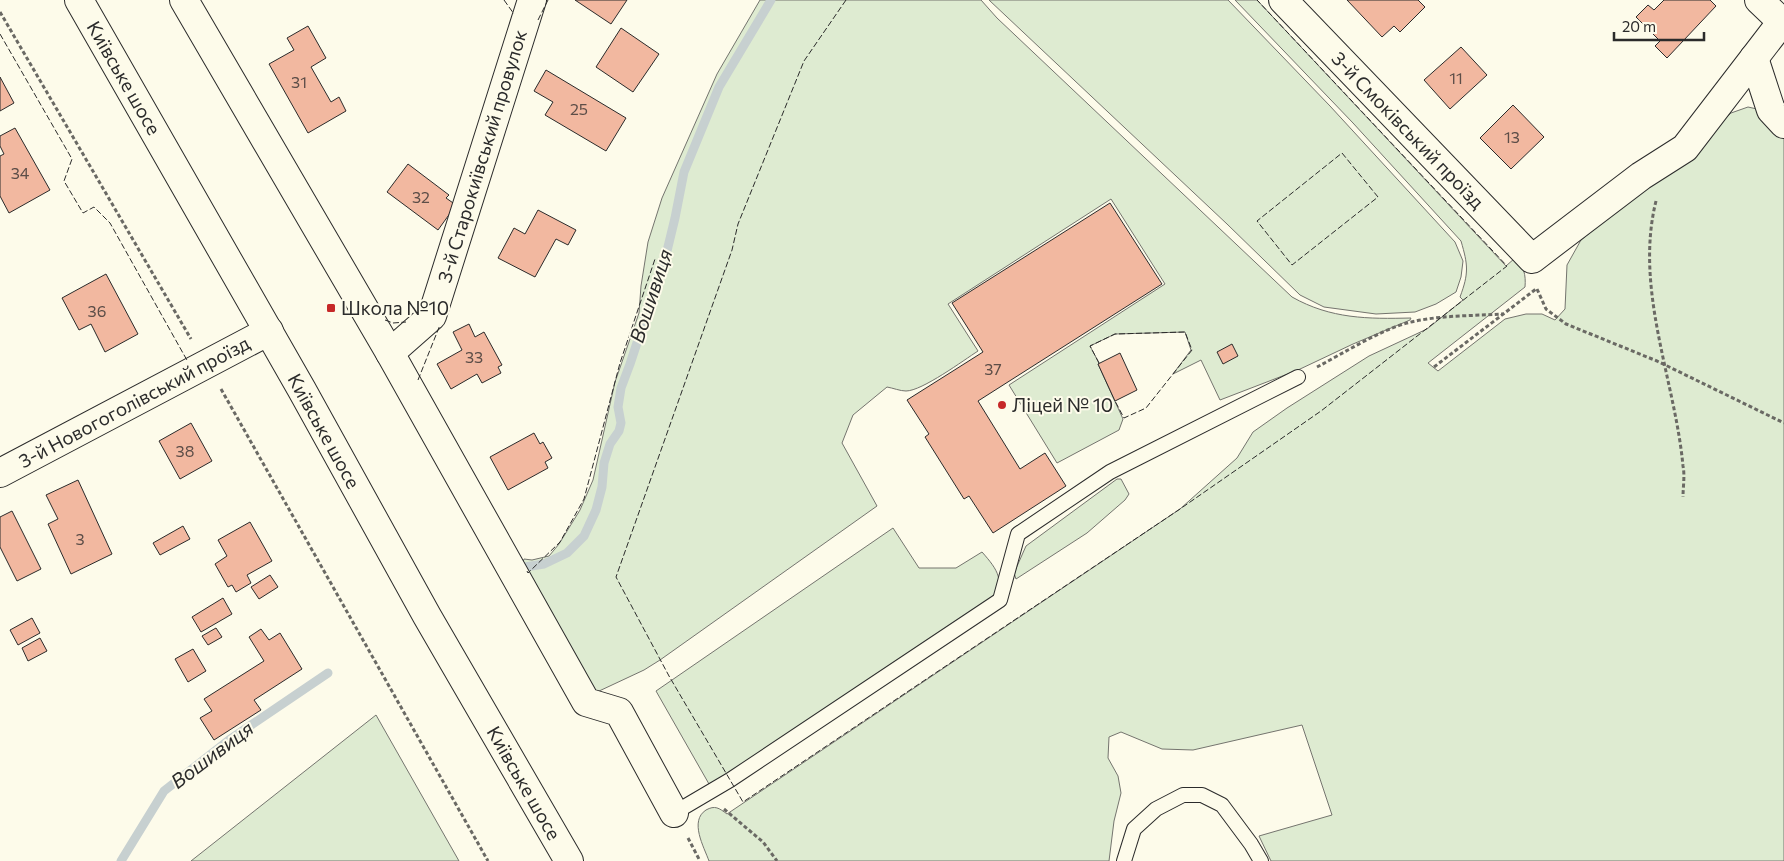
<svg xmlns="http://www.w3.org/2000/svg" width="1784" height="861" font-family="Commissioner,sans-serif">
  <rect width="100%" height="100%" fill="#fdfbea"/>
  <!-- green -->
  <g fill="#deebd1" stroke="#74746e">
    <path d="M760 0H981L997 18 1292 297C1331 319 1368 319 1411 318L1410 320 1353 344 1298 370 1220 400 1201 360 1173 374 1191 350 1185 332 1115 334 1090 346 1099 363 1098 364 1123 419 1119 430 1057 463 1009 385 1165 284 1111 199 948 304 978 351C964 360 922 391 906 391 900 391 893 388 887 387L853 415 842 443 877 506 660 660 644 670 597 692 589 686 523 562 524 559 532 560 549 556 559 544 580 510 593 480 615 382 639 313 641 286 648 242 662 198 717 74Z"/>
    <polygon points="989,0 1228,0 1330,106 1455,242 1463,261 1461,277 1456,292 1436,304 1415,312 1376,314 1324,307 1300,295 1227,224"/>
    <path d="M1235 0H1257L1506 266 1515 258C1524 266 1526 275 1525 287L1428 363 1438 371 1505 319 1526 314H1542L1555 320 1565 309 1567 265 1581 240 1699 142 1731 113 1748 107 1757 109 1784 137V861H1271L1259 836 1332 815 1302 725 1193 750 1162 749 1121 732 1109 737 1108 758 1118 776 1121 793 1114 821 1109 861H709C704 847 689 821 706 810 715 805 719 808 727 814L1137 538 1180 509 1237 458 1253 432 1287 408 1369 356 1427 329 1463 300 1460 297C1469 273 1468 265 1461 241L1353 123Z"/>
    <polygon points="1117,479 1121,479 1129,494 1125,500 1087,533 1016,579 1014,573 1026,546"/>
    <path d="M893 528 919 568H956L982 552C997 569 1008 583 988 601L727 774 709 784 656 691Z"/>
    <polygon points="376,715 459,861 191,861"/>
  </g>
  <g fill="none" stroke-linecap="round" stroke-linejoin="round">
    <!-- stream -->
    <g stroke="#c7d0d0" stroke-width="9">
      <polyline points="525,567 544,564 567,553 584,536 596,510 602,487 604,463 610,444 619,431 621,423 618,407 621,388 630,364 666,255 675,218 684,172 719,87 771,0"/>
      <polyline points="121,861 164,791 229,740 328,673"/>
    </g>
  </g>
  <!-- building -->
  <g fill="#f2b8a0" stroke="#2b2b2b">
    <polygon points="575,0 627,0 611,24"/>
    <polygon points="1347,0 1418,0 1425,7 1400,32 1394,26 1382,37"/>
    <polygon points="1664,0 1710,0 1716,6 1667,58 1655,46 1660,41 1636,17 1648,5 1654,10"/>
    <polygon points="308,26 326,58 311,67 331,102 339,97 346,111 308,133 269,64 294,50 287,38"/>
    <polygon points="621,28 659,54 633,92 596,67"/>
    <polygon points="1461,47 1487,75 1450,109 1424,80"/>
    <polygon points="546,70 626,118 606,151 545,115 553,102 534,91"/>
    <polygon points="0,77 14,103 0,111"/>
    <polygon points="1513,105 1544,137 1511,169 1480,138"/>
    <polygon points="15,128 50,190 9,213 0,196 0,156 4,154 0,146 0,136"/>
    <polygon points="408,164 449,195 446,198 456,205 438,230 387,192"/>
    <polygon points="1110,203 1162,284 978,401 1020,469 1045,453 1066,486 993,533 969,496 964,499 925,437 929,434 907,400 983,352 952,303"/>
    <polygon points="538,210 576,230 568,245 556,239 535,277 498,258 514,228 525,234"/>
    <polygon points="106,274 138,334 105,352 91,324 79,330 62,298"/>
    <polygon points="469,324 475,337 484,332 502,365 498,367 501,373 482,383 477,374 451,389 437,364 462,350 453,332"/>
    <polygon points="1232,344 1238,356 1223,364 1217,352"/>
    <polygon points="1120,353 1137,390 1115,401 1098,364"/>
    <polygon points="191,423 212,461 180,479 159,441"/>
    <polygon points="534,433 540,444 543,442 552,458 545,462 548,468 508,490 490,457"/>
    <polygon points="78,480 112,554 71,574 48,524 58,519 46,495"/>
    <polygon points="12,511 41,569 17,581 0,547 0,517"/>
    <polygon points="250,522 272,561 247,575 251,583 236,592 232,585 228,587 215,564 227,556 218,540"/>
    <polygon points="183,526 190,539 160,555 153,543"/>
    <polygon points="270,575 278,587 259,599 251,587"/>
    <polygon points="223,598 232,614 201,632 192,617"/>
    <polygon points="32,618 40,633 18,645 10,630"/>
    <polygon points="216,628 222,637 208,645 202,636"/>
    <polygon points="261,629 269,640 280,633 302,669 254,700 261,710 214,740 200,718 212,711 204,699 264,661 249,637"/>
    <polygon points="40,638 47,651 28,661 22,648"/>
    <polygon points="193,649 206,671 188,682 175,659"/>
  </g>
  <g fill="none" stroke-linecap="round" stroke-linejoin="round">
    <!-- lane casing -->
    <g stroke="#2b2b2b" stroke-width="16">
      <g id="lane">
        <polyline points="674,813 730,780 1000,600 1018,534 1110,472 1298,377"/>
        <polyline points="1124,861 1134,829 1156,809 1183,795 1202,795 1222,805 1251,844 1261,861"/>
      </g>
    </g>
    <!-- street casing -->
    <g stroke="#2b2b2b" stroke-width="30">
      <g id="street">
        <polyline points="184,0 390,353 586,702 619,712 674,813"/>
        <polyline points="1283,0 1532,259 1641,176 1685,148 1784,19"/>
        <polyline points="1759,0 1782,22"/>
        <polyline points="1754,58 1771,110 1784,124"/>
        <polyline points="390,353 432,316 532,0"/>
        <polyline points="0,473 269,331"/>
      </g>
    </g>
    <!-- primary casing -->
    <g stroke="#2b2b2b" stroke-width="30">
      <polyline id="primary" points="79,0 302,390 427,616 569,861"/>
    </g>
    <!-- path -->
    <g stroke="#6a6964" stroke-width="3" stroke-dasharray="4 2.5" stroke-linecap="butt">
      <polyline points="0,12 191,339"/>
      <path d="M1656 201C1634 289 1675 380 1683 466 1685 476 1683 487 1683 497"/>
      <polyline points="1537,289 1546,309 1566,324 1657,361 1784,423"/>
      <path d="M1317 367C1344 353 1378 331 1407 323 1438 315 1472 316 1503 314"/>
      <polyline points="1434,367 1536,289"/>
      <polyline points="221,389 488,861"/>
      <polyline points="724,809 763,842 777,861"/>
      <polyline points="688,838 700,861"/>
    </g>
    <!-- lane -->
    <use href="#lane" stroke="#fdfbea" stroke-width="14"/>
    <!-- street -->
    <use href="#street" stroke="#fdfbea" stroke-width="28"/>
    <!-- primary -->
    <use href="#primary" stroke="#fdfbea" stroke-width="28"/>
    <!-- fence -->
    <g stroke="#2b2b2b" stroke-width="1" stroke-dasharray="6 2.5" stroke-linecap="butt">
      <polyline points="504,0 514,14"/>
      <polyline points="846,0 804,61 738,224 732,250 616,577 669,676 743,802 1180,509 1321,411 1507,266 1257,0"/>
      <polyline points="538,20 548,0"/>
      <polyline points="0,34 72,159 64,181 83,213 94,207 110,223 188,362"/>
      <polygon points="1342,153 1378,197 1292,265 1257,221"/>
      <polyline points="385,320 393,323 406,322"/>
      <polyline points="1099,363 1090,346 1115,334 1185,332 1192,350 1146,408 1124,418 1115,401"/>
      <polyline points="418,380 440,325"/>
      <polyline points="527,571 528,573 560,542 584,499 620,363 655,259"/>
    </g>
  </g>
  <!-- markers -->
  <g fill="#c62828" stroke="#fdfbea" stroke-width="2">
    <rect x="326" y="303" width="10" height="10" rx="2.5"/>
    <circle cx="1002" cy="405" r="5"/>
  </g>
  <g text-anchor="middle" stroke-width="4" stroke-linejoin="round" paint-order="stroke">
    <!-- number labels -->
    <g font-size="16" fill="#5d4e48">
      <text x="1456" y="84">11</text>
      <text x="299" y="88">31</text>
      <text x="579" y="115">25</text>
      <text x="1512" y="143">13</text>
      <text x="20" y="179">34</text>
      <text x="421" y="203">32</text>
      <text x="97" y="317">36</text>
      <text x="474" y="363">33</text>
      <text x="993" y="375">37</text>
      <text x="185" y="457">38</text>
      <text x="80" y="545">3</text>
    </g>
    <!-- street labels -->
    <g font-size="19" fill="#2b2b2b" stroke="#fdfbea">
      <text transform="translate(124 78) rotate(60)" y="7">Київське шосе</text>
      <text transform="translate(1408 130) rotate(46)" y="7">3-й Смоківський проїзд</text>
      <text transform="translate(482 156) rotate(-73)" y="7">3-й Старокиївський провулок</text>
      <text transform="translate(134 402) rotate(-28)" y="7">3-й Новогоголівський проїзд</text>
      <text transform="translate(324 431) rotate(61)" y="7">Київське шосе</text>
      <text transform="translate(524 783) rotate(60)" y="7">Київське шосе</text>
    </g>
    <!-- poi labels -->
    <g font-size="19" fill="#2b2b2b" stroke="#fdfbea" text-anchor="start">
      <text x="341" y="315">Школа №10</text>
      <text x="1012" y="412">Ліцей № 10</text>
    </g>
    <!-- water labels -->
    <g font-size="20" font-style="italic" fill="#2b2b2b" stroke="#fdfbea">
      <text transform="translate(651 296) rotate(-72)" y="7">Вошивиця</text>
      <text transform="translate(212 755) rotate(-37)" y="7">Вошивиця</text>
    </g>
  </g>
  <!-- scale -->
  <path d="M1614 32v8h90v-8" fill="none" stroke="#2b2b2b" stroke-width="2.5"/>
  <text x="1622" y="32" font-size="15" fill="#2b2b2b" stroke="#fdfbea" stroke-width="4" paint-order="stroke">20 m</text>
</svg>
